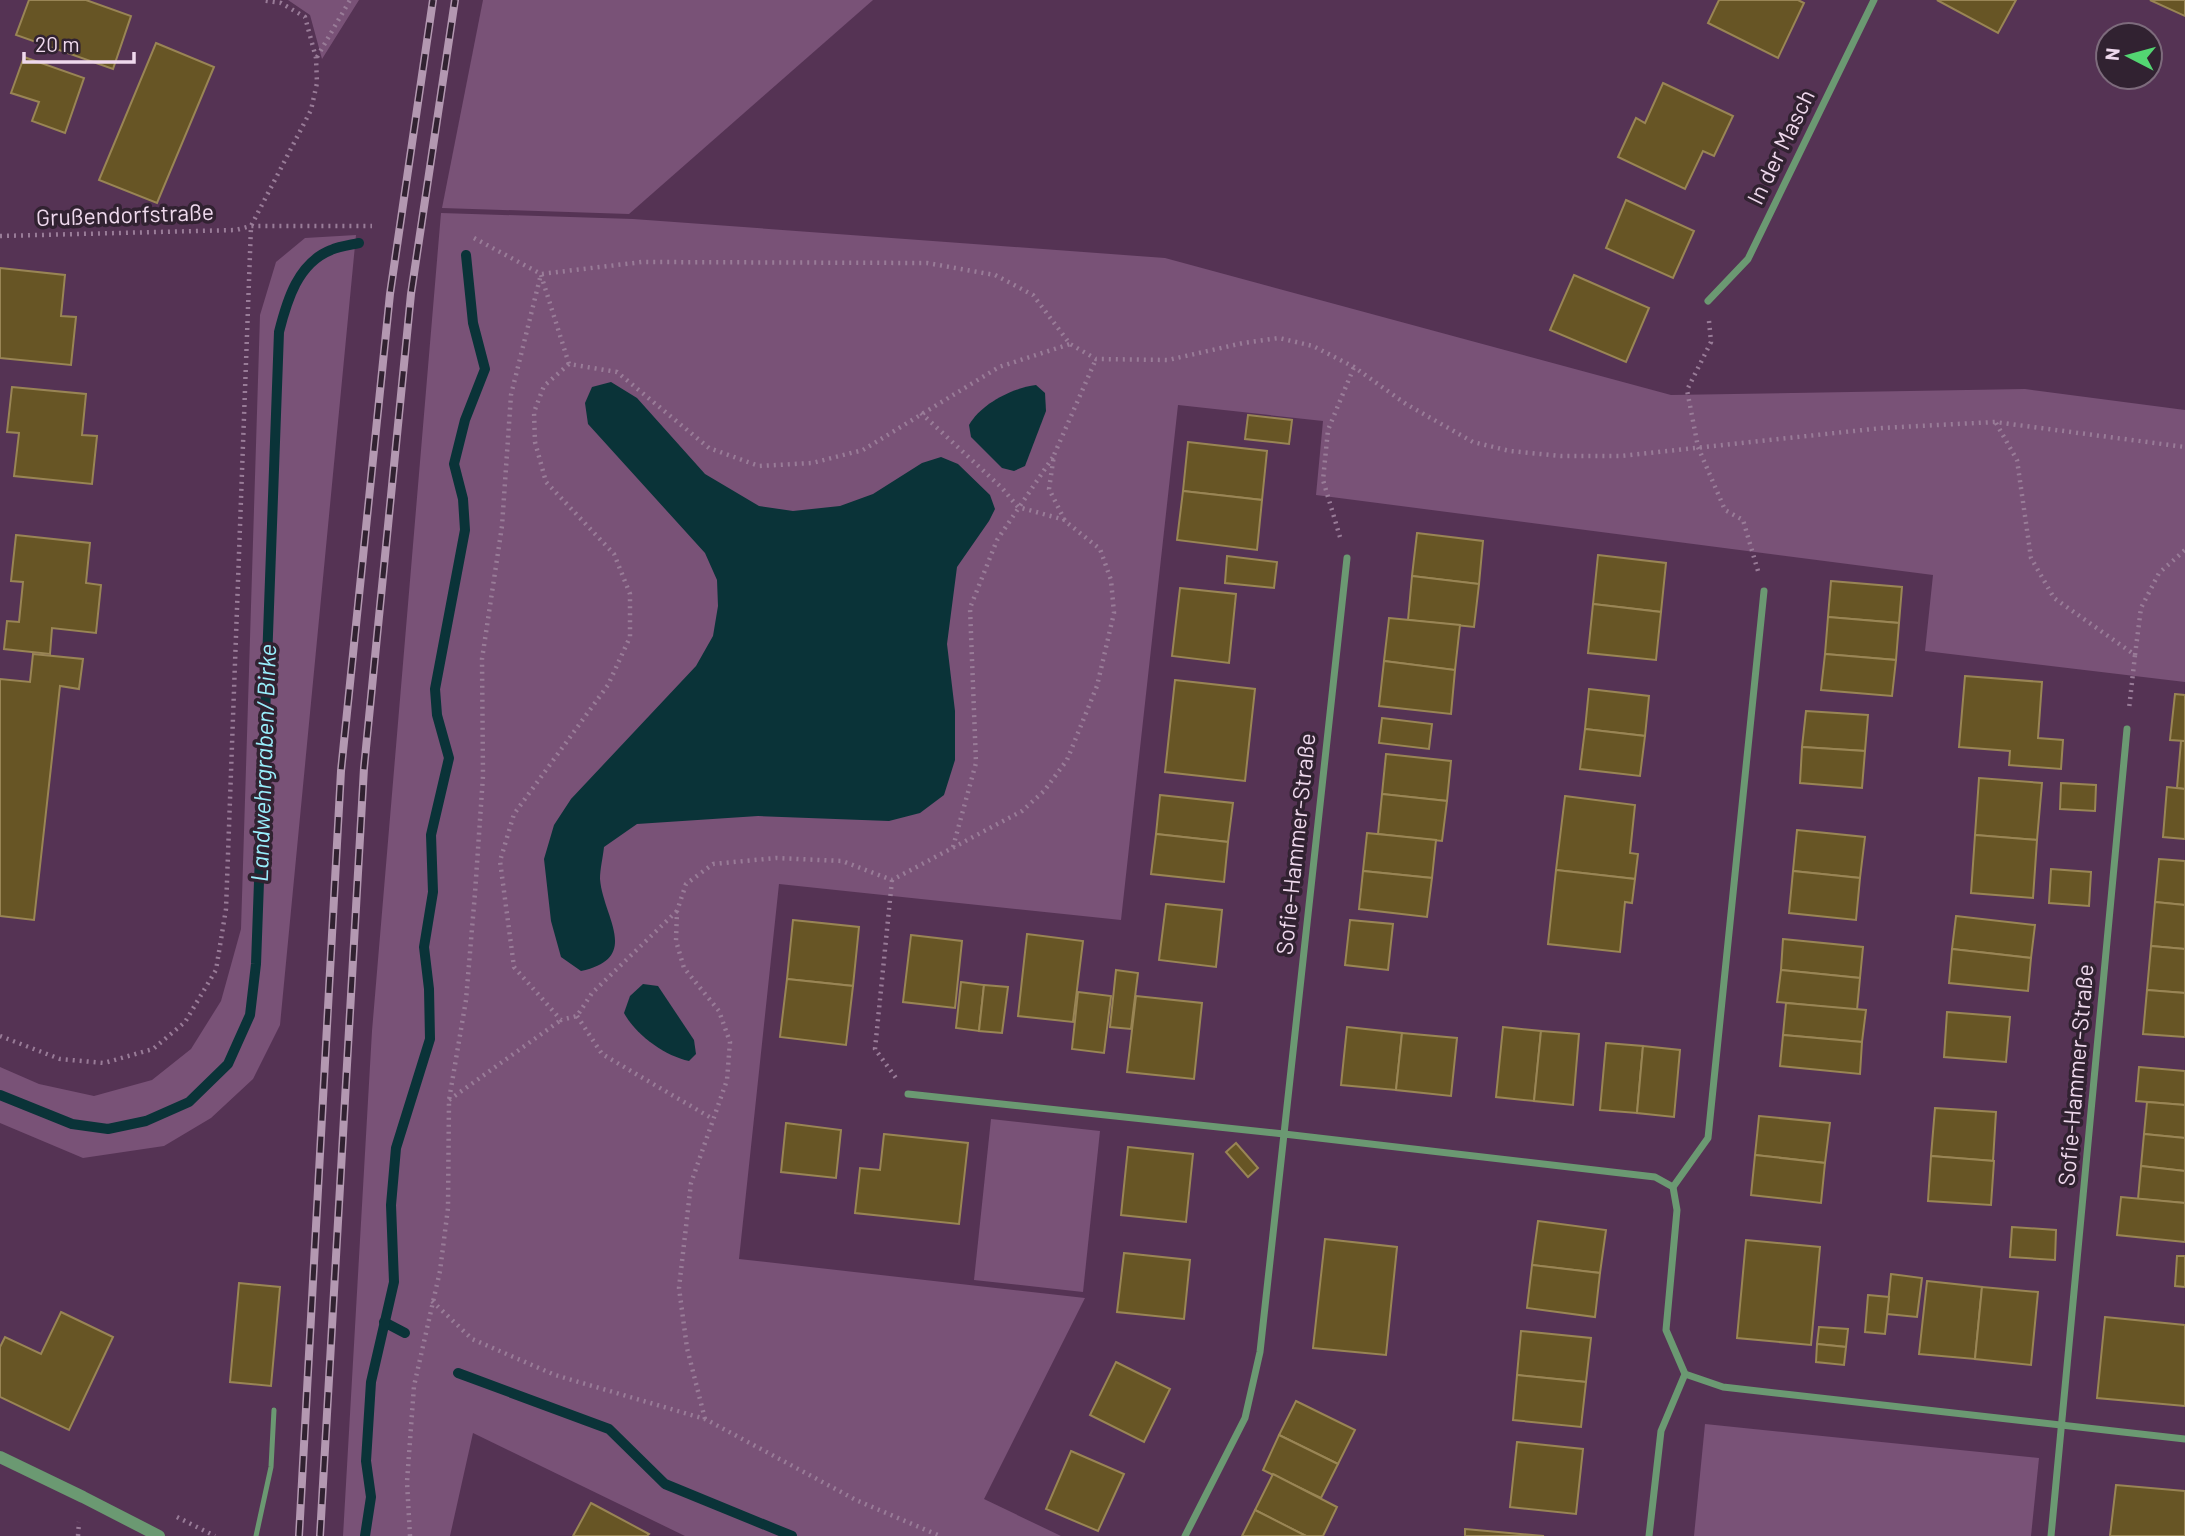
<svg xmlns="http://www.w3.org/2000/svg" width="2185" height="1536" font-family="Barlow,sans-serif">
  <rect width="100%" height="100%" fill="#553354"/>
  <!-- green -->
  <g fill="#795277">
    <polygon points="288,0 359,0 322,59 310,15"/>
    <polygon points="483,0 873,0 629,214 442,208"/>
    <polygon points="441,213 633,219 1165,258 1671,395 2025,389 2185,410 2185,682 1925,651 1933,575 1316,495 1323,421 1178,405 1121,920 779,884 739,1259 1085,1298 984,1499 1061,1536 685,1536 473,1433 450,1536 343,1536 372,1031"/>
    <polygon points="356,235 280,1025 253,1079 211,1118 164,1146 83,1158 0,1123 0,1067 39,1084 94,1096 152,1080 191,1049 221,1001 241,929 260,315 276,262 305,238"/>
    <polygon points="991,1119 1100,1131 1083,1292 974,1280"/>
    <polygon points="1705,1424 2039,1458 2031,1536 1694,1536"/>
  </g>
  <!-- water -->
  <g fill="#0a3338">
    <path d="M611 382 637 398 705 474 759 506 793 511 840 506 873 494 922 463 941 457 958 464 990 495 995 509 989 521 957 567 947 644 955 711V760L944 795 920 813 889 821 758 816 637 824 604 847C603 857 600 869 600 879 603 917 642 958 581 971L561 957 551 921 544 859 554 825 571 799 696 666 713 636 718 606 717 580 705 553 588 424 585 403 592 387Z"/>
    <path d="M1036 385 1045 393 1046 411 1025 466 1014 471 1002 468 971 437 969 425C981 404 1012 388 1036 385Z"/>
    <path d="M643 984 658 986 694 1040 696 1054 689 1061C665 1056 636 1035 624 1013L630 996Z"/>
  </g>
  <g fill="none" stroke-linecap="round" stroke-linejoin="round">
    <!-- stream -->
    <g stroke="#0a3338" stroke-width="10">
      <path d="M0 1095 72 1124 108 1129 146 1121 189 1102 228 1064 250 1015 256 964 279 332C287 300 298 263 331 250 340 246 350 245 359 243"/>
      <polyline points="384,1322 405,1333"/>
      <polyline points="458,1373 609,1429 665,1484 792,1536"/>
      <polyline points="365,1536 371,1497 366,1461 371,1382 394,1282 391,1205 396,1148 430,1039 429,989 424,947 433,892 431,835 449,758 437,715 435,689 465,530 463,499 454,464 465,420 485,369 473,323 466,255"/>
    </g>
  </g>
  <!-- building -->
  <g fill="#675525" stroke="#998555" stroke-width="2">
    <polygon points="29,0 86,0 131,16 113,69 16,35"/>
    <polygon points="1719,0 1798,0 1804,3 1778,58 1708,23"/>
    <polygon points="1937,0 2016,0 1998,33"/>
    <polygon points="2150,0 2185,0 2185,16"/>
    <polygon points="156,43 214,67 157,203 99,180"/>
    <polygon points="24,57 84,78 65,133 32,121 39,102 11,93"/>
    <polygon points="1663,83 1733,116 1714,156 1703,151 1685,189 1618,157 1636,118 1645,123"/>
    <polygon points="1626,200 1694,231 1673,278 1606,248"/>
    <polygon points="0,268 65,275 61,316 76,317 71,365 0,358"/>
    <polygon points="1574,275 1649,308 1626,362 1550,330"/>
    <polygon points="12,387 86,394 82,435 97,436 92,484 14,476 19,433 7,432"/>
    <polygon points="1248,415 1292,420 1289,444 1245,439"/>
    <polygon points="1188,442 1267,451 1262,500 1183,491"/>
    <polygon points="1183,491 1262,500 1257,550 1177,540"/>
    <polygon points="1417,533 1483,541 1479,584 1412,576"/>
    <polygon points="16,535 90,543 86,583 101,585 96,633 52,628 50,654 4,649 7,621 19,622 23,582 11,581"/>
    <polygon points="1598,555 1666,563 1661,612 1593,604"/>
    <polygon points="1227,556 1277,562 1274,588 1225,583"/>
    <polygon points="1412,576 1479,584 1474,627 1408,620"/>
    <polygon points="1831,581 1902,587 1899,623 1828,617"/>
    <polygon points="1180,588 1236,594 1229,663 1172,656"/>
    <polygon points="1593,604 1661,612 1656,660 1588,653"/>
    <polygon points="1828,617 1899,623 1896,660 1825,654"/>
    <polygon points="1389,618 1460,625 1455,670 1384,661"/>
    <polygon points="33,654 83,659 79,689 60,686 34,920 0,916 0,679 30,682"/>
    <polygon points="1825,654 1896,660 1892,696 1821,690"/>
    <polygon points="1384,661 1455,670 1451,714 1379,706"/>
    <polygon points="1965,676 2042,682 2038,738 2063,740 2061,769 2009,765 2010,751 1959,747"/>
    <polygon points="1175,680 1255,689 1245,781 1165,772"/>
    <polygon points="1589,689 1649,696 1645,736 1585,729"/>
    <polygon points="2175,694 2185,695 2185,741 2170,740"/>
    <polygon points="1806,711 1868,715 1865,751 1802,747"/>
    <polygon points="1382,718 1432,724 1429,749 1379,743"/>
    <polygon points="1585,729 1645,736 1640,776 1580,769"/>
    <polygon points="2181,741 2185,741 2185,789 2177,788"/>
    <polygon points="1802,747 1865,751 1862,788 1800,783"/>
    <polygon points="1386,754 1451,761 1447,801 1382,794"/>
    <polygon points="1979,778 2042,783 2037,840 1975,835"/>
    <polygon points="2061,783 2096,785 2095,811 2060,809"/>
    <polygon points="2167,787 2185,789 2185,839 2163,837"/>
    <polygon points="1382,794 1447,801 1442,841 1378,834"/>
    <polygon points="1160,795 1233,803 1228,842 1156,834"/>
    <polygon points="1565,796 1635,805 1630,853 1638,854 1635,879 1556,870"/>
    <polygon points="1797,830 1865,837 1860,878 1793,871"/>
    <polygon points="1367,833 1436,840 1432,878 1363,871"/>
    <polygon points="1156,834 1228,842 1224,882 1151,874"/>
    <polygon points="1975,835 2037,840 2033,898 1971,893"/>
    <polygon points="2159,859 2185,861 2185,905 2155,902"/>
    <polygon points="2051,869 2091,872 2089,906 2049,903"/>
    <polygon points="1556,870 1635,879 1632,903 1625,902 1620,952 1548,944"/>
    <polygon points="1363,871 1432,878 1427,917 1359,909"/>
    <polygon points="1793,871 1860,878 1856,920 1789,913"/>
    <polygon points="2155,902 2185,905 2185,949 2151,946"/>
    <polygon points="1166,904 1222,910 1216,967 1159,960"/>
    <polygon points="1956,916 2035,925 2031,958 1952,949"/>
    <polygon points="793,920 859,927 853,986 787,979"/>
    <polygon points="1350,920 1393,924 1388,970 1345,965"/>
    <polygon points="1027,934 1083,941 1073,1022 1018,1016"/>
    <polygon points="911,935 962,941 955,1008 903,1002"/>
    <polygon points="1783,939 1863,947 1860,978 1781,970"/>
    <polygon points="2151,946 2185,949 2185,993 2147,990"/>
    <polygon points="1952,949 2031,958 2028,991 1949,983"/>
    <polygon points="1116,970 1138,973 1131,1029 1110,1027"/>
    <polygon points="1781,970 1860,978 1857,1010 1777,1002"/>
    <polygon points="787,979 853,986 846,1045 780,1037"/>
    <polygon points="961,982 984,985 979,1031 956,1028"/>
    <polygon points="984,985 1008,987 1002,1033 979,1031"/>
    <polygon points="2147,990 2185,993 2185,1037 2143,1034"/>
    <polygon points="1078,992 1111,996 1104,1053 1072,1049"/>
    <polygon points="1136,996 1202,1003 1194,1079 1127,1072"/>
    <polygon points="1786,1003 1866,1010 1862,1042 1783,1035"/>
    <polygon points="1947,1012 2010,1017 2006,1062 1944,1057"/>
    <polygon points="1347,1027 1402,1033 1396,1090 1341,1085"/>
    <polygon points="1503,1027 1541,1031 1534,1101 1496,1097"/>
    <polygon points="1541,1031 1579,1034 1573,1105 1534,1101"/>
    <polygon points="1402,1033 1457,1038 1451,1096 1396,1090"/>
    <polygon points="1783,1035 1862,1042 1860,1074 1780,1066"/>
    <polygon points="1606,1043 1643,1046 1637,1113 1600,1110"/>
    <polygon points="1643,1046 1680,1050 1674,1117 1637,1113"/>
    <polygon points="2139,1067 2185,1071 2185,1105 2136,1101"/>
    <polygon points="2147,1102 2185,1105 2185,1138 2144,1134"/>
    <polygon points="1935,1108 1996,1112 1993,1161 1931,1156"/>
    <polygon points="1759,1116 1830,1123 1825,1163 1755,1155"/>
    <polygon points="786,1123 841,1130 836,1178 781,1172"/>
    <polygon points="884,1134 968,1143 959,1224 855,1213 860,1168 880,1170"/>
    <polygon points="2144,1134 2185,1138 2185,1171 2141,1166"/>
    <polygon points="1236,1143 1258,1168 1248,1177 1226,1152"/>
    <polygon points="1128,1147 1193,1154 1186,1222 1121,1215"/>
    <polygon points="1755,1155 1825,1163 1821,1203 1751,1195"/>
    <polygon points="1931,1156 1994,1161 1991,1205 1928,1201"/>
    <polygon points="2141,1166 2185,1171 2185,1203 2138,1199"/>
    <polygon points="2121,1197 2185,1203 2185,1242 2117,1235"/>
    <polygon points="1538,1221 1606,1230 1600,1273 1532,1265"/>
    <polygon points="2012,1227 2056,1230 2055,1260 2010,1257"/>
    <polygon points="1325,1239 1397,1247 1386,1355 1313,1348"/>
    <polygon points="1746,1240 1820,1247 1811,1345 1737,1338"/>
    <polygon points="1124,1253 1190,1260 1184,1319 1117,1312"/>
    <polygon points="2177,1256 2185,1256 2185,1287 2175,1286"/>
    <polygon points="1532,1265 1600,1273 1595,1317 1527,1308"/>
    <polygon points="1891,1274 1922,1278 1917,1317 1887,1314"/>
    <polygon points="1927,1281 1982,1287 1975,1359 1919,1354"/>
    <polygon points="239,1283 280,1287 271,1386 230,1382"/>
    <polygon points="1982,1287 2038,1292 2031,1365 1975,1359"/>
    <polygon points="1868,1295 1889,1297 1885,1334 1865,1332"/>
    <polygon points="61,1312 113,1337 69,1430 0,1397 0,1347 5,1337 41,1354"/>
    <polygon points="2105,1317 2185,1325 2185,1406 2097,1398"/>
    <polygon points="1819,1327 1848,1329 1846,1347 1817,1344"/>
    <polygon points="1521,1331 1591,1338 1586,1382 1517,1375"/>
    <polygon points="1817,1344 1846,1347 1844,1365 1816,1362"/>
    <polygon points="1116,1362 1170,1389 1144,1442 1090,1415"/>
    <polygon points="1517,1375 1586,1382 1581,1427 1513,1420"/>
    <polygon points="1296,1401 1355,1430 1338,1464 1279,1435"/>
    <polygon points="1279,1435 1338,1464 1321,1498 1263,1470"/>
    <polygon points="1517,1442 1583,1449 1576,1514 1510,1507"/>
    <polygon points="1071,1451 1124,1474 1098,1531 1046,1509"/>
    <polygon points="1273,1474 1337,1507 1323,1536 1306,1536 1255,1510"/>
    <polygon points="2116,1485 2185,1491 2185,1536 2110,1536"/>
    <polygon points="591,1503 649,1534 647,1536 573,1536"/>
    <polygon points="1255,1510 1306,1536 1242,1536"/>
    <polygon points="1465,1529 1544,1536 1465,1536"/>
  </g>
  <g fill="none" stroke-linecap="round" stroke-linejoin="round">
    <!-- path -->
    <g stroke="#997c98" stroke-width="4.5" stroke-dasharray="2 5" stroke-linecap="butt">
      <polyline points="317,57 350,0"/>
      <polyline points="0,236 236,230 251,226 372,226"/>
      <polyline points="474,238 541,274 642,262 927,263 995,275 1033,295 1070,344 1096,359 1168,360 1243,343 1279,338 1313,346 1354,367 1406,404 1473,442 1510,451 1561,456 1621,456 1882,428 1995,422 2185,447"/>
      <polyline points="541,275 569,364"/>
      <polyline points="1709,321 1711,342 1687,390 1698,447 1725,510 1743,520 1758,571"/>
      <polyline points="921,413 1002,488 1018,507 1065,520"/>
      <polyline points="1996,423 2017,460 2031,558 2054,598 2135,655 2129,709"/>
      <polyline points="1340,537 1323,480 1328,430 1354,367"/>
      <polyline points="2135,655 2141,608 2159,573 2185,550"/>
      <polyline points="953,847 976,763 970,608 997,540 1053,457"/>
      <polyline points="892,880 875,1049 896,1078"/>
      <polyline points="677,911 592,993 577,1016 561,1020 514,967 500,861 514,814 608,685 630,637 630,594 614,554 546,482 535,442 534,412 544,386 569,364 617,372 709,448 759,466 812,463 863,450 999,367 1070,344"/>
      <polyline points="577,1016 602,1054 713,1119"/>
      <polyline points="0,1036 60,1059 104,1063 153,1049 185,1022 216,970 226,909 251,226 311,110 317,83 316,58 305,17 281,3 261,0"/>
      <polyline points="449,1100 561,1020"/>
      <polyline points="432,1301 472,1339 555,1375 705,1419 856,1500 940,1536"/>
      <polyline points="705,1419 687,1348 679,1288 691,1183 727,1080 730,1042 719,1011 684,968 676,941 677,911 686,884 713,864 776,858 842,861 892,880 1022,811 1044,791 1067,760 1097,686 1114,613 1111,580 1100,549 1065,521 1049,489 1054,455 1096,359"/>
      <polyline points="177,1517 215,1536"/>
      <polyline points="78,1536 79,1522"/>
      <polyline points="410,1536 407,1482 414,1386 440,1271 448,1208 449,1100 466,1000 475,893 483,776 482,659 502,526 511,395 541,274"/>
    </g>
    <!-- service -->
    <polyline stroke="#6b9972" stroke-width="5" points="256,1536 271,1467 274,1410"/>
    <!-- minor -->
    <g stroke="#6b9972" stroke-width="7">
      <polyline points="1708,301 1748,259 1874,0"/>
      <polyline points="908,1094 1284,1134 1347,558"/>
      <polyline points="1673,1187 1708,1138 1764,591"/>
      <polyline points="1185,1536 1245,1418 1260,1352 1284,1134 1655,1177 1673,1187 1677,1210 1666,1330 1685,1374 1723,1387 2185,1439"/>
      <polyline points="1649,1536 1661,1431 1685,1374"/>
      <polyline points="2051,1536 2127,729"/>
    </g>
    <!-- tertiary -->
    <polyline stroke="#6b9972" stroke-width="12" points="0,1457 83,1497 159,1536"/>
    <!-- rail casing -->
    <g stroke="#b398b1" stroke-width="8">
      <g id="rail">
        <polyline points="299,1536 341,771 390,294 433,0"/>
        <polyline points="320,1536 364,768 411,294 455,0"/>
      </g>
    </g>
    <!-- rail -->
    <use href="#rail" stroke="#312231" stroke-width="5" stroke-dasharray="16" stroke-linecap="butt"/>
  </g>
  <g text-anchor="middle" stroke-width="7" stroke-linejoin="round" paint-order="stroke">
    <!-- street labels -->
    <g font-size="23" fill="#efd9ed" stroke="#312231">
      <text transform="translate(1781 147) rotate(-64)" y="8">In der Masch</text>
      <text transform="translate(125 215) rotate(-2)" y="8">Grußendorfstraße</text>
      <text transform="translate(1296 844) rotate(-84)" y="8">Sofie-Hammer-Straße</text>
      <text transform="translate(2076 1075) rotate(-85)" y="8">Sofie-Hammer-Straße</text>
    </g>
    <!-- water labels -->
    <g font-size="24" font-style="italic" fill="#99effc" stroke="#312231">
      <text transform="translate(264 763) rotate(-88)" y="8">Landwehrgraben/ Birke</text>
    </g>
  </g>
  <!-- north arrow -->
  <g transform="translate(2129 56) rotate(276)"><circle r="33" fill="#312231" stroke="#7d6b7c" stroke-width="2"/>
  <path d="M0-5L12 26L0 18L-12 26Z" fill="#53d672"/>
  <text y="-10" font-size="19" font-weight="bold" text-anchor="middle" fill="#efd9ed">N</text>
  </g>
  <!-- scale -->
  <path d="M24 52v10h110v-10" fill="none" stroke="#efd9ed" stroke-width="3.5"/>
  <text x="35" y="52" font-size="21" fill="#efd9ed" stroke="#312231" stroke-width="5" paint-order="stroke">20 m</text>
</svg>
